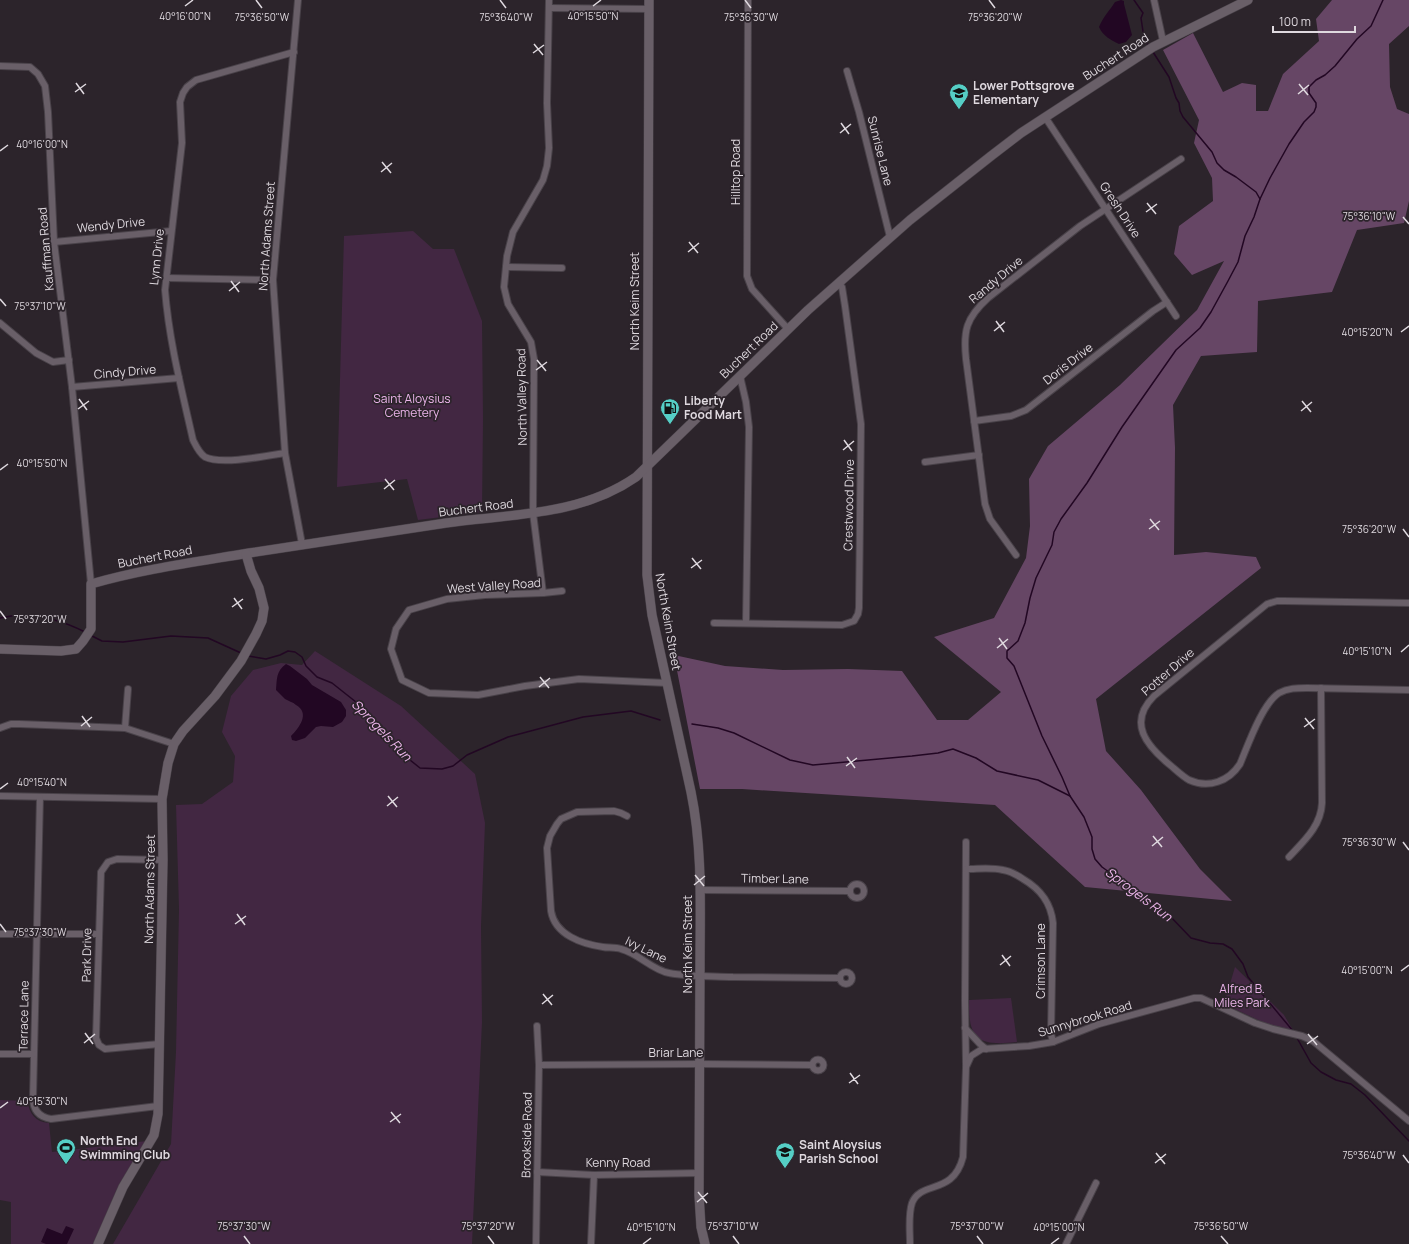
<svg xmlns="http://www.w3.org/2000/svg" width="1409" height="1244" font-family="Manrope,sans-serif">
  <rect width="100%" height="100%" fill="#2c242b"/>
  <!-- green -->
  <g fill="#422742">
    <polygon points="413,231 433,249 454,249 482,321 483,419 482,512 418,520 407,479 337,487 344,236"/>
    <polygon points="315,651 401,706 475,774 485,823 481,926 482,1022 472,1244 113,1244 171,1144 176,1052 179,909 176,805 202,804 233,782 235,756 222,732 231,696 253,670 281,663 302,665"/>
    <polygon points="1235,967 1284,1015 1294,1032 1267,1024 1224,1004"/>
    <path d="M1011 998 1017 1042C979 1046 968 1041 969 1000Z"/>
    <path d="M0 1100 27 1101C30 1114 35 1122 49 1123L52 1152 147 1141 94 1244H11V1202L0 1200Z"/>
  </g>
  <!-- forest -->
  <polygon fill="#664665" points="1332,0 1409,0 1409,26 1389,44 1390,87 1397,109 1409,114 1409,201 1404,223 1357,230 1332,292 1258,301 1257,352 1201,356 1173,405 1175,448 1174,555 1206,552 1256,557 1261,568 1096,699 1106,751 1141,790 1200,869 1232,901 1085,887 995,805 742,789 700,789 674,655 725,666 783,670 848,669 902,671 937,720 968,720 1001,692 934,637 994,618 1026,558 1030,526 1029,479 1048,446 1120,385 1197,310 1224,261 1192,275 1174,254 1179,226 1213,201 1212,178 1194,143 1199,120 1163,50 1193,33 1223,92 1242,83 1256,85 1256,111 1268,111 1283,74 1319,41 1316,19"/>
  <!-- water -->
  <g fill="#220723">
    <path d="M1121 0 1124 1V4L1132 35 1126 42 1119 44C1111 40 1103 36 1099 27 1103 17 1110 10 1115 2Z"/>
    <path d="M286 664 290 666 307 679 312 685 341 702 346 710V716L342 722 333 727 321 726 316 727 305 738 296 741 292 740 291 736C300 727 310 713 296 705 293 702 288 701 285 699 282 696 279 693 276 690 277 679 276 671 286 664Z"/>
    <polygon points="66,1226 74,1229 67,1244 46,1244 41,1242 47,1228 62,1234"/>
  </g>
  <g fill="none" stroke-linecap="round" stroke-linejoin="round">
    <!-- stream -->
    <g stroke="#220723" stroke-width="1.5">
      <polyline points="1134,0 1143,13 1141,18 1144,38 1148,45"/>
      <polyline points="1153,52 1169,77 1176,98 1179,103 1180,111 1183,117 1212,152 1217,163 1224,170 1236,177 1256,192 1260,199"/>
      <path d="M0 618C28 611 59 619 85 632"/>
      <polyline points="92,636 102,641 123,642 171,636 208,638 241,653"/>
      <polyline points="248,656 266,659 280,655 288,651 295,652 302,657 306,666 317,677 332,683 361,706 377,723 391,743 400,752 420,768 442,769 453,766 467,755 508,737 583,717 631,711 660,720"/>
      <polyline points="692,724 718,728 734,733 790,760 813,765 912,756 938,753 953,749 976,758 997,771 1038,780 1070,796 1084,817 1092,837 1092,849 1095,859 1102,867 1169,915 1191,938 1210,943 1223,944 1232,949 1243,964 1248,977 1293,1031"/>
      <polyline points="1070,796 1062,777 1042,736 1014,666 1007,658 1007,651 1018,641 1025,623 1030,598 1036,578 1052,545 1054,532 1061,519 1087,483 1122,427 1176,350 1200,328 1211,312 1228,281 1238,262 1245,236 1254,217 1260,199 1270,178 1289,144 1304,122 1314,112 1316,107 1316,103 1309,93 1309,87 1316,80 1325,75 1335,66 1357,39 1371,26 1383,0"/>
      <polyline points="1297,1038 1311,1063 1321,1072 1336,1080 1351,1084 1365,1095 1409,1141"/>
    </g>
    <!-- street casing -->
    <g stroke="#494249" stroke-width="8">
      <g id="street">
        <polyline points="298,0 273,280 285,453 302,544"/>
        <polyline points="748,0 747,276 752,289 788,329"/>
        <polyline points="1154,0 1163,41"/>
        <polyline points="549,8 648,9"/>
        <polyline points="0,66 30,67 38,74 45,86 48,112 54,242 72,387 91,584"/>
        <polyline points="847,71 859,112 890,237"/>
        <polyline points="1045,117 1176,316"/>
        <polyline points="54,242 171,231"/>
        <polyline points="506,267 562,268"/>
        <polyline points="167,278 273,280"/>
        <polyline points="0,323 36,353 53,362 69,360"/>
        <polyline points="740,376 746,402 749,427 746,623"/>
        <polyline points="72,387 179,378"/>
        <polyline points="974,421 1011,416 1026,410 1153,311 1167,302"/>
        <path d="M285 453C266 456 221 465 205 457 199 453 196 446 193 440 182 391 169 341 165 290L182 143 180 102 183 93 187 87 196 80 294 52"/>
        <polyline points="925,462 979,455"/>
        <path d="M1016 555 990 519 985 504 966 359C963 331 966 318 988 298L1080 226 1181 159"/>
        <polyline points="562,591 543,593 485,595 447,599 409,610 396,629 391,649 402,680 429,693 478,695 525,686 579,679 667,683"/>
        <polyline points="543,593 533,513 534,359 531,342 508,304 504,287 507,256 513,232 543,180 547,166 549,148 547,103 549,0"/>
        <path d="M1409 603 1284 601H1277L1267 604 1154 696C1127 723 1147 746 1170 765 1176 770 1182 776 1189 780 1209 789 1229 781 1240 764 1248 745 1262 704 1279 693 1288 688 1297 688 1307 688L1409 690"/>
        <polyline points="714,623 842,625 854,621 858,614 859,608 861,424 845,306 842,287 838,283"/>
        <polyline points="0,728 11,724 19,724 125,728 174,744"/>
        <polyline points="125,728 128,689"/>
        <polyline points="0,796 162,799"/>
        <path d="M40 797 33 1098C33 1110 39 1117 51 1119L158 1106"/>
        <path d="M627 816 621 813 614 811 577 812 561 819 557 824 550 836 547 848 551 911C555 935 582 944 603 947 608 948 615 947 621 949 638 953 652 970 669 973 690 977 712 976 733 977 769 977 804 978 840 978"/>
        <polyline points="966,842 965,1001 966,1065"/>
        <path d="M1289 857C1304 841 1321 826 1322 803L1321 688"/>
        <path d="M966 869C978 869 991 867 1003 870 1010 871 1017 875 1023 879 1040 889 1051 902 1053 923L1051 1034 1053 1042"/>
        <circle cx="857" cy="891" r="7"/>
        <polyline points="700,890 850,891"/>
        <polyline points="0,934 99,934"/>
        <circle cx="846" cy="978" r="6"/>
        <polyline points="965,1028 980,1044 986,1049"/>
        <polyline points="159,1044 105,1049 99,1045 96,1038 101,872 108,862 117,859 163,860"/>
        <polyline points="0,1054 34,1054"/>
        <circle cx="818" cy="1065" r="5.5"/>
        <polyline points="539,1065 699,1064 812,1065"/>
        <polyline points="537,1172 594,1175 699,1173"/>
        <polyline points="536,1244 539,1065 537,1026"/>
        <polyline points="591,1244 594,1175"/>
        <path d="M910 1244C910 1231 908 1215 912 1203 921 1180 953 1196 963 1157L966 1067 971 1056 982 1049 1029 1046 1053 1042 1099 1024 1194 998H1201L1255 1023 1273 1029 1302 1036 1313 1041 1409 1121"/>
        <polyline points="1066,1244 1096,1183"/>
      </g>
    </g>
    <!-- secondary casing -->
    <g stroke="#494249" stroke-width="10">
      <g id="secondary">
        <path d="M649 0 647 575 652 615 691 792C703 850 700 909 700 967 699 1043 699 1119 699 1195L701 1227 705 1244"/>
        <path d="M0 649 61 651 76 649 83 641 91 629V584C143 569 196 562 249 553 314 543 380 533 446 523 511 514 580 516 636 477L808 310 910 220 991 156 1021 133 1153 47 1248 0"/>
        <polyline points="98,1244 123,1187 154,1135 158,1114 163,860 162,799 168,763 174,744 183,731 215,696 241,661 256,634 262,621 264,608 259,588 251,571 246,554"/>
      </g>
    </g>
    <!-- street -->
    <use href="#street" stroke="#695f68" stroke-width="6"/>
    <!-- secondary -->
    <use href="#secondary" stroke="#695f68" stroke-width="9"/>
  </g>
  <!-- ticks -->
  <path fill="none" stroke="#dfd9df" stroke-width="1.5" d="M256 0 262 8M500 0 506 8M745 0 751 8M989 0 995 8M185 6 193 0M593 6 601 0M534 44 543 55M533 53 544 45M76 83 84 94M1299 84 1308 95M75 92 86 84M1298 94 1309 85M841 123 849 134M840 133 851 124M0 151 8 145M382 162 391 173M381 172 392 163M1147 203 1156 214M1146 212 1157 204M1403 217 1409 224M689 242 698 253M688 252 699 243M231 281 239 292M229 291 240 282M0 299 6 306M996 321 1004 332M994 331 1005 322M1401 332 1409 326M537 360 546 371M536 370 547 362M79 399 87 410M1302 401 1311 412M78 409 89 401M1301 411 1312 402M844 440 852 451M843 450 854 441M0 470 8 464M385 479 394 490M384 489 395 480M1150 519 1159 530M1149 529 1160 521M1403 529 1409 537M692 558 701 569M691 568 702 560M234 598 242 609M232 607 243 599M0 611 6 619M999 638 1007 649M997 648 1008 639M1401 652 1409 645M540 677 549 688M539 687 550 678M82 716 90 727M1305 718 1314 729M81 726 92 717M1304 727 1315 719M847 757 855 768M846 766 857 758M0 789 8 783M388 796 397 807M387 806 398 797M1153 836 1162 847M1403 842 1409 850M1152 846 1163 837M695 875 704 886M694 885 705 876M237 914 245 925M0 924 6 932M235 924 246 916M1002 955 1010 966M1000 965 1011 956M1401 971 1409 965M543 994 552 1005M542 1004 553 995M85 1033 93 1044M1308 1034 1317 1045M84 1043 95 1034M1307 1044 1318 1036M850 1073 858 1084M849 1083 860 1075M0 1108 8 1102M391 1112 400 1123M390 1122 401 1114M1156 1153 1165 1164M1403 1155 1409 1163M1155 1163 1166 1154M698 1192 707 1203M697 1202 708 1193M244 1236 250 1244M488 1236 494 1244M733 1236 739 1244M977 1236 983 1244M1221 1236 1228 1244M643 1244 651 1238M1051 1244 1059 1238"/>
  <!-- icons -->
  <defs>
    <g id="school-pin" transform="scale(1)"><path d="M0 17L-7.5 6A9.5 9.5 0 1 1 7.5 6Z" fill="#55cec5" stroke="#2c242b"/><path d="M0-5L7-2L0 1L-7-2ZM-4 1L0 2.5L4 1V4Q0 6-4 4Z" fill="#111"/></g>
    <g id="fuel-pin" transform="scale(1)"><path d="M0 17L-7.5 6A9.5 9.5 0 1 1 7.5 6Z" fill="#55cec5" stroke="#2c242b"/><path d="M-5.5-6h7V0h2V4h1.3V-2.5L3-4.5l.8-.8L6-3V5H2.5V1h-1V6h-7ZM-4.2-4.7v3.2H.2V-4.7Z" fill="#111"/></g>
    <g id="stadium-pin" transform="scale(1)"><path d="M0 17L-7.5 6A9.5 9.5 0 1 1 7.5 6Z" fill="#55cec5" stroke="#2c242b"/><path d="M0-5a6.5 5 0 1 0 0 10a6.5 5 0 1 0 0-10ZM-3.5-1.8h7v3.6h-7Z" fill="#111"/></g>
  </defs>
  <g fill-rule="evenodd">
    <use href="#school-pin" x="959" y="93"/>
    <use href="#fuel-pin" x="670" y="408"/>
    <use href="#stadium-pin" x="66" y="1148"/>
    <use href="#school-pin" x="785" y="1152"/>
  </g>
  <g text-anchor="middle" stroke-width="3.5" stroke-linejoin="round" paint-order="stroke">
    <!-- street labels -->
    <g font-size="12" fill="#dfd9df" stroke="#2c242b">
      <text transform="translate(1116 57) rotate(-33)" y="4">Buchert Road</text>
      <text transform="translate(880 151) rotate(76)" y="4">Sunrise Lane</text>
      <text transform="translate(736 172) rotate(-90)" y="4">Hilltop Road</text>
      <text transform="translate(1120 210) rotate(57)" y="4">Gresh Drive</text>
      <text transform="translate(111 225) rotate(-6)" y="4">Wendy Drive</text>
      <text transform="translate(267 236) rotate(-86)" y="4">North Adams Street</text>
      <text transform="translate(46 249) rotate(-95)" y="4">Kauffman Road</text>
      <text transform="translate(157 257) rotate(-84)" y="4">Lynn Drive</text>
      <text transform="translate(996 280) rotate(-40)" y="4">Randy Drive</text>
      <text transform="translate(635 301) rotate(-90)" y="4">North Keim Street</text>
      <text transform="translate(749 350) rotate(-44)" y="4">Buchert Road</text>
      <text transform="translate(1068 364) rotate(-38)" y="4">Doris Drive</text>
      <text transform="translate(125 372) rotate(-5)" y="4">Cindy Drive</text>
      <text transform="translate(522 397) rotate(-91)" y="4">North Valley Road</text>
      <text transform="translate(849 505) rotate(-89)" y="4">Crestwood Drive</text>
      <text transform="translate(476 508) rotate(-7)" y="4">Buchert Road</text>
      <text transform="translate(155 557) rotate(-11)" y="4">Buchert Road</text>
      <text transform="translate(494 586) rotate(-4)" y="4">West Valley Road</text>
      <text transform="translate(668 622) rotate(80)" y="4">North Keim Street</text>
      <text transform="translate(1168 672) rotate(-41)" y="4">Potter Drive</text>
      <text transform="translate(775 879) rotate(1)" y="4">Timber Lane</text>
      <text transform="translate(150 889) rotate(-89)" y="4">North Adams Street</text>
      <text transform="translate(688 944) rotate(-90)" y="4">North Keim Street</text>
      <text transform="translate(646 950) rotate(26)" y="4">Ivy Lane</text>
      <text transform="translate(87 955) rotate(-89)" y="4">Park Drive</text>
      <text transform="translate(1041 961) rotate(-90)" y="4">Crimson Lane</text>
      <text transform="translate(24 1016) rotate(-89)" y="4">Terrace Lane</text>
      <text transform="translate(1085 1019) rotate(-17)" y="4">Sunnybrook Road</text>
      <text x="676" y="1057">Briar Lane</text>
      <text transform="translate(527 1135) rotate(-89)" y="4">Brookside Road</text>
      <text x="618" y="1167">Kenny Road</text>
    </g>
    <!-- poi labels -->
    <g font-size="12" font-weight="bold" fill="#dfd9df" stroke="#2c242b" text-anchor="start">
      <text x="973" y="90">Lower Pottsgrove<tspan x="973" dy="14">Elementary</tspan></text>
      <text x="684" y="405">Liberty<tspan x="684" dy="14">Food Mart</tspan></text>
      <text x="80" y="1145">North End<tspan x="80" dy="14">Swimming Club</tspan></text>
      <text x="799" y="1149">Saint Aloysius<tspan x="799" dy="14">Parish School</tspan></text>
    </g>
    <!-- park labels -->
    <g font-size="12" fill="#ebb4ea" stroke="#2c242b">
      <text x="412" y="403">Saint Aloysius<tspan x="412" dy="14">Cemetery</tspan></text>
      <text x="1242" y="993">Alfred B.<tspan x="1242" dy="14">Miles Park</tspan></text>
    </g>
    <!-- water labels -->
    <g font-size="13" font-style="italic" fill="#ecb4ea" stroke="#2c242b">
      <text transform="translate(382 730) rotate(46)" y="5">Sprogels Run</text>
      <text transform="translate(1139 894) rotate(37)" y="5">Sprogels Run</text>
    </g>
  </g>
  <g font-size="10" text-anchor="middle" fill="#dfd9df" stroke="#2c242b" stroke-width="3.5" stroke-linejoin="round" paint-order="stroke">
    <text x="185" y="20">40°16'00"N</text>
    <text x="593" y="20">40°15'50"N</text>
    <text x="262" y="21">75°36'50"W</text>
    <text x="506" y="21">75°36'40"W</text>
    <text x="751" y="21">75°36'30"W</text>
    <text x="995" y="21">75°36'20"W</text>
    <text x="42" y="148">40°16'00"N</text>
    <text x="1369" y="220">75°36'10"W</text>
    <text x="40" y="310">75°37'10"W</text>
    <text x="1367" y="336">40°15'20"N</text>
    <text x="42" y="467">40°15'50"N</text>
    <text x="1369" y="533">75°36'20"W</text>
    <text x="40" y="623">75°37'20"W</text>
    <text x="1367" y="655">40°15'10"N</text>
    <text x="42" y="786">40°15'40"N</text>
    <text x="1369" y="846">75°36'30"W</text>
    <text x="40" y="936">75°37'30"W</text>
    <text x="1367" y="974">40°15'00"N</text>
    <text x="42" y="1105">40°15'30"N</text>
    <text x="1369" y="1159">75°36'40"W</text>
    <text x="244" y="1230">75°37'30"W</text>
    <text x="488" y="1230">75°37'20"W</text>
    <text x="733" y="1230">75°37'10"W</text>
    <text x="977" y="1230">75°37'00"W</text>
    <text x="1221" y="1230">75°36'50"W</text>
    <text x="651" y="1231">40°15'10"N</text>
    <text x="1059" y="1231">40°15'00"N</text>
  </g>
  <!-- scale -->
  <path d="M1273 26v6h82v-6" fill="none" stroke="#dfd9df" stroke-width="2"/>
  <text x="1279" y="26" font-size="12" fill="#dfd9df" stroke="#2c242b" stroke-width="3" paint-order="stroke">100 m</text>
</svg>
